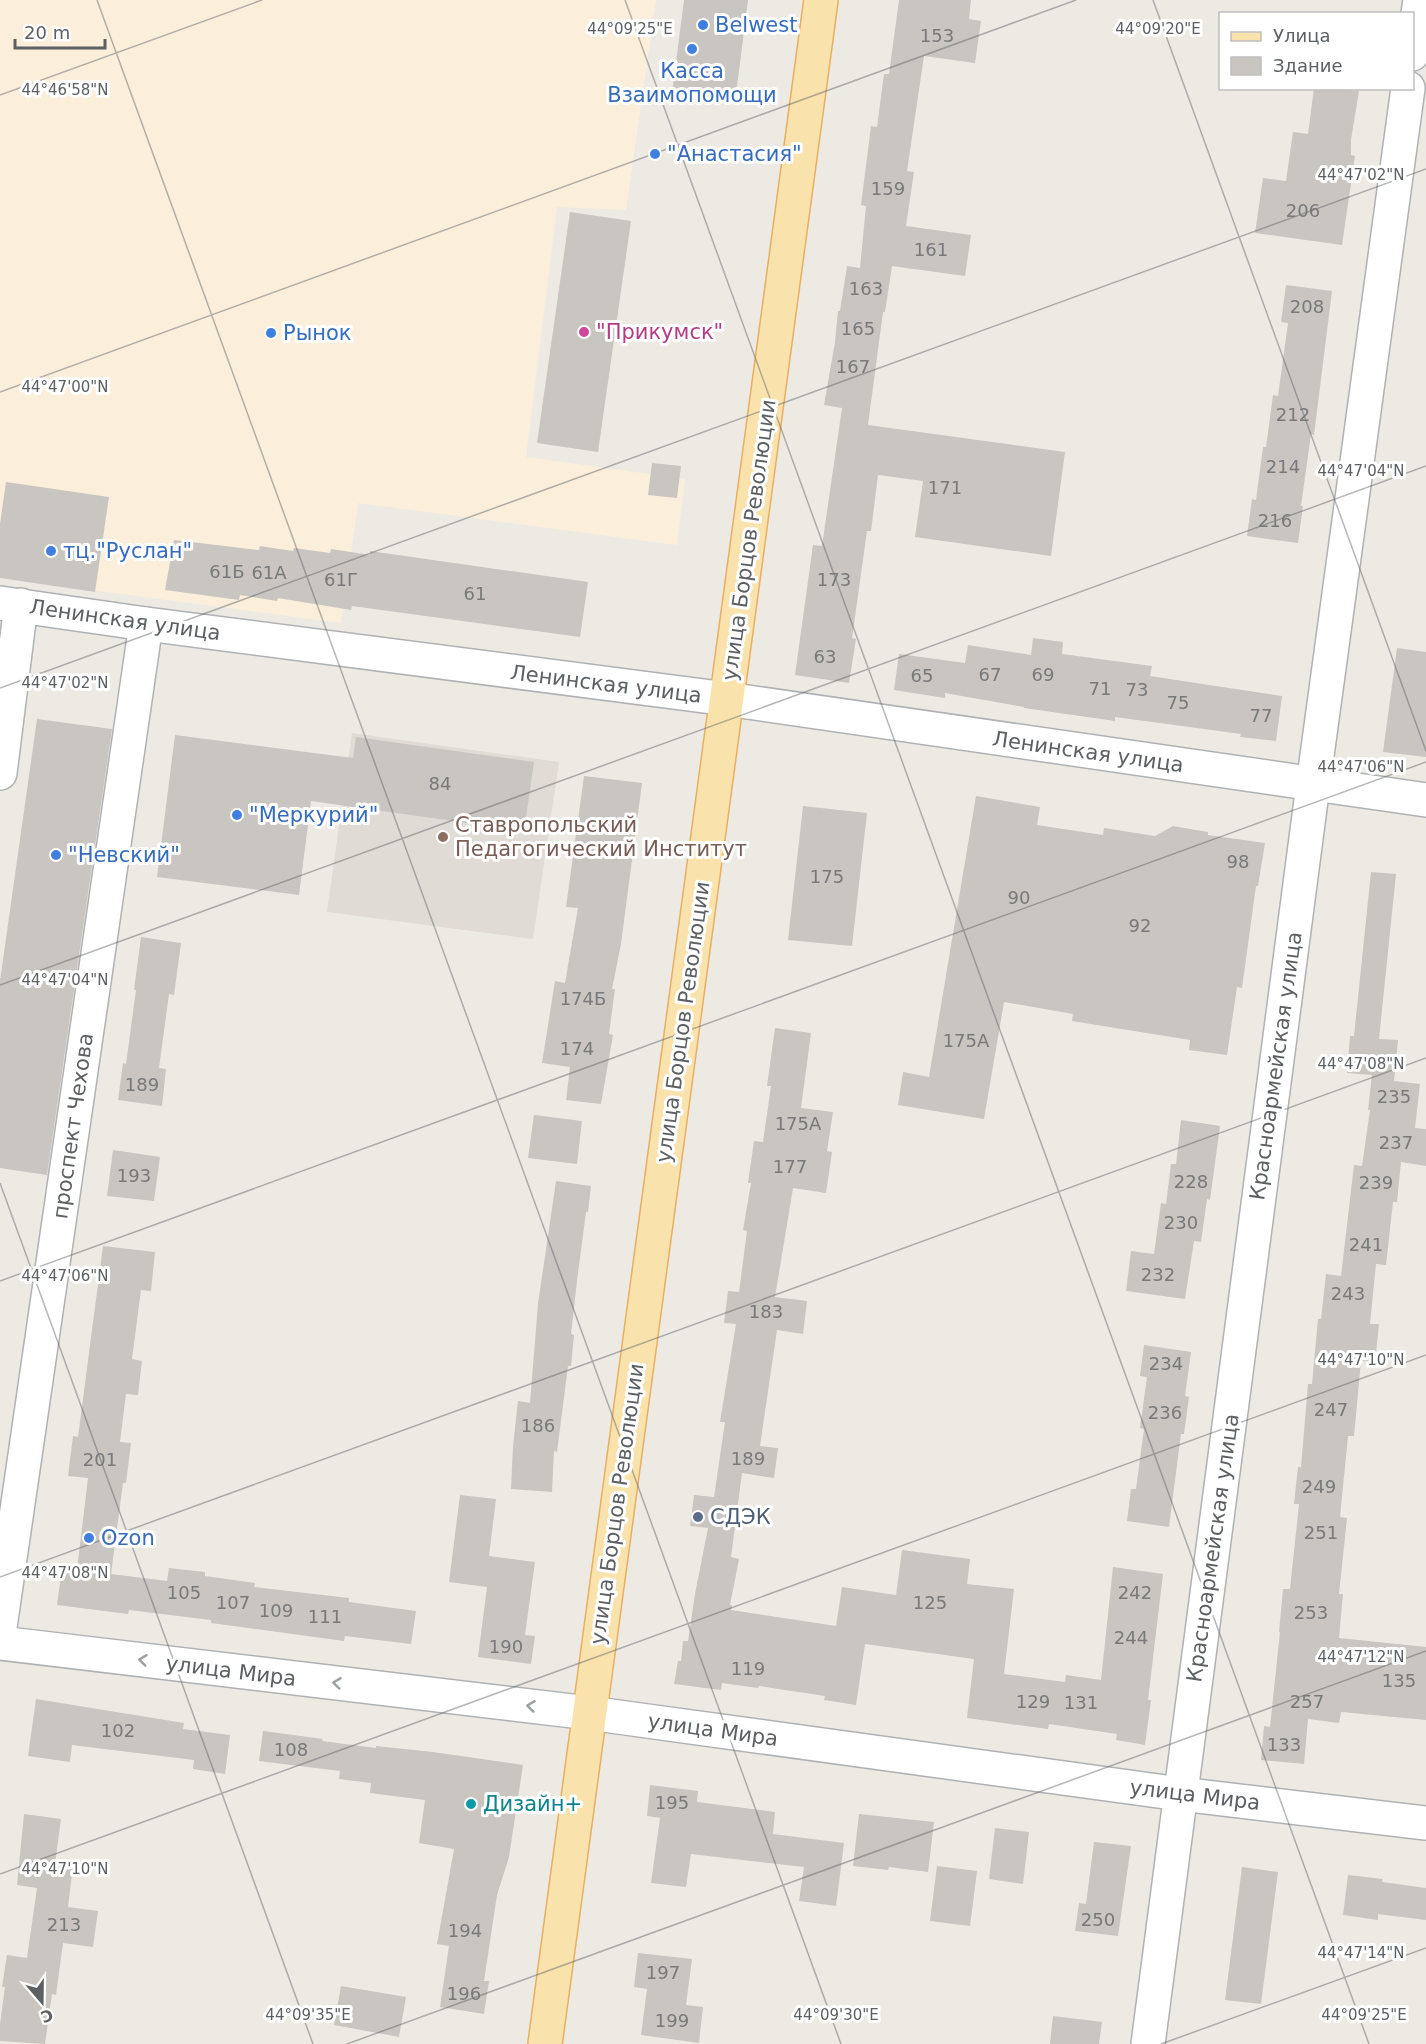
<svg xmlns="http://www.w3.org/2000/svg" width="1426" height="2044" font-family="'DejaVu Sans',sans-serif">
  <rect width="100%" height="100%" fill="#edeae4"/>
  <!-- commercial -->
  <polygon fill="#fbefdb" points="0,0 656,0 626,210 557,207 526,457 685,479 677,545 358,503 341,623 0,578"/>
  <!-- education -->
  <polygon fill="#e0dbd5" points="352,733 559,762 533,939 327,912"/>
  <!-- building -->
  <g fill="#c9c5c0">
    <polygon points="684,0 748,0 735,102 672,93"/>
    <polygon points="899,0 971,0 969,19 981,21 975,63 924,56 907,171 914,172 906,226 971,235 965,276 892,266 885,312 883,312 868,425 1065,452 1051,556 915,537 923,481 878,475 871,531 867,531 852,638 856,639 849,683 795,675 813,545 822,546 842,408 824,405 835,342 838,311 840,311 847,266 860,268 866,206 861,205 871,126 877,127 884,74 889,74"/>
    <polygon points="1314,88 1359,91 1351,140 1351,155 1355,156 1342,245 1255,233 1263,178 1286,181 1293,132 1308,134"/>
    <polygon points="570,212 631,221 598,452 537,443"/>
    <polygon points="1286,285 1332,291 1314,435 1311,434 1301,506 1303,506 1298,543 1247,536 1252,499 1256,500 1263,447 1266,447 1273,395 1278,396 1288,323 1281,322"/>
    <polygon points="652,463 681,466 677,498 648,495"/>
    <polygon points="6,482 109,497 95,592 0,578 0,524"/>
    <polygon points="174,540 259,550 260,546 293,551 294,548 330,553 331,549 370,555 370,551 588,582 580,637 352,606 351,610 278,598 277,601 240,595 239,600 165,590"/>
    <polygon points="1033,638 1063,642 1062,654 1152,666 1150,676 1282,696 1276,741 1240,737 1241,734 1115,717 1115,721 1024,708 1024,707 945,693 945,698 894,690 899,654 965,663 968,645 1031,655"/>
    <polygon points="1397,648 1426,652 1426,757 1383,752"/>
    <polygon points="37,719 112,729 47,1175 0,1168 0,981"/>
    <polygon points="175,735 353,758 356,737 534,762 524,831 311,801 299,895 157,877"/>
    <polygon points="584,776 642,783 621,944 612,989 615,989 609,1034 613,1035 601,1104 566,1100 570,1067 542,1063 555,981 565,983 578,908 566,907"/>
    <polygon points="976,796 1040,807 1037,825 1103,835 1104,828 1155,836 1173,826 1208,832 1208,835 1265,843 1258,886 1256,886 1242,988 1237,987 1227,1055 1189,1050 1190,1040 1072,1021 1073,1014 1004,1002 984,1119 898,1105 903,1072 929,1077"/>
    <polygon points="803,806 867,813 852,946 788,940"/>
    <polygon points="1371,872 1396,874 1379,1039 1398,1040 1394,1081 1420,1084 1415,1128 1426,1129 1426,1166 1401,1162 1397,1202 1393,1202 1386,1265 1376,1264 1370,1324 1379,1324 1375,1362 1361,1361 1354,1436 1348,1436 1340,1517 1347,1518 1339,1594 1343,1594 1339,1638 1426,1647 1426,1720 1341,1712 1339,1723 1308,1719 1304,1764 1261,1760 1264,1726 1270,1727 1280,1632 1279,1632 1283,1589 1290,1589 1299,1504 1294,1504 1298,1467 1301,1467 1308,1384 1312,1384 1318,1319 1321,1319 1326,1274 1341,1276 1354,1165 1362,1166 1370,1110 1368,1110 1372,1075 1347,1073 1350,1036 1354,1036"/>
    <polygon points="141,937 181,943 174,995 169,994 159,1068 166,1069 162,1106 118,1100 123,1063 126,1064 136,990 134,990"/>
    <polygon points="775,1028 811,1033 801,1108 833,1112 827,1151 832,1152 826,1193 793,1188 775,1297 807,1301 803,1334 777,1330 760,1446 778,1448 774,1478 742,1473 731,1557 739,1559 730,1605 732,1605 731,1610 836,1626 842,1587 896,1595 902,1550 970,1559 967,1584 1014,1589 1004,1674 1065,1682 1066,1675 1101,1680 1113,1567 1163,1574 1148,1700 1151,1700 1145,1745 1116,1740 1117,1734 1049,1724 1048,1729 967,1718 974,1659 865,1644 856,1705 824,1700 825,1696 759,1686 758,1688 722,1683 721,1690 674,1684 678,1661 681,1661 683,1641 688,1641 695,1594 708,1528 690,1526 694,1495 714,1497 725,1422 720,1422 736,1324 724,1323 728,1291 739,1292 747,1231 743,1230 751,1183 748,1183 754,1141 763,1142 771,1086 767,1086"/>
    <polygon points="534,1115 582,1121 577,1164 528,1158"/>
    <polygon points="1181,1120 1220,1126 1210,1200 1207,1199 1201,1242 1194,1241 1185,1299 1126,1291 1131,1251 1154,1254 1161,1203 1166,1204 1171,1164 1176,1164"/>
    <polygon points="113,1150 160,1157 154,1201 107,1196"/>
    <polygon points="556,1181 591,1186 588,1212 586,1212 577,1281 571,1334 574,1335 571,1366 568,1366 557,1452 554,1451 552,1492 511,1489 513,1446 518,1401 530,1403 538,1304"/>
    <polygon points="103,1246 155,1252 151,1291 141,1290 132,1359 142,1361 138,1395 126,1394 120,1442 131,1443 126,1483 123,1483 111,1574 167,1581 169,1568 205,1572 205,1576 255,1583 254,1587 349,1598 349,1602 416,1611 411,1644 345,1636 344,1641 211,1623 211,1620 129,1610 128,1614 57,1605 62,1568 77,1570 88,1478 68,1476 73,1436 78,1437"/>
    <polygon points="1144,1345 1191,1352 1185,1396 1189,1397 1184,1434 1181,1434 1169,1527 1127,1521 1131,1489 1136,1489 1144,1429 1140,1428 1147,1377 1140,1376"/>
    <polygon points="460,1495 496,1499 489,1556 535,1562 525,1635 535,1636 531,1664 478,1657 487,1587 449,1582"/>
    <polygon points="36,1699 184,1723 183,1729 230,1735 225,1774 193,1769 194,1760 72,1745 70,1762 28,1756"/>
    <polygon points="263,1731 323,1739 322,1741 376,1748 376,1746 433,1752 523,1765 509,1857 497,1895 484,1981 489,1981 484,2014 440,2007 449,1946 437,1944 454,1849 419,1843 425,1800 370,1793 371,1783 339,1779 340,1771 259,1761"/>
    <polygon points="650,1785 698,1791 697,1802 775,1812 773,1834 844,1843 836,1906 799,1901 804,1867 691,1854 686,1887 651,1883 660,1818 647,1816"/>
    <polygon points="24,1814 61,1819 55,1864 73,1866 68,1907 98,1911 93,1947 63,1943 56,1995 52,1994 45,2044 0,2041 0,2024 5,1987 2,1987 7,1955 27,1958 37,1888 17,1885"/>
    <polygon points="859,1814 934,1822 928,1872 889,1867 888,1870 853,1866"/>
    <polygon points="995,1828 1029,1832 1023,1884 989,1879"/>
    <polygon points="1094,1842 1131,1846 1118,1936 1075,1931 1079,1903 1086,1904"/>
    <polygon points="937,1866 977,1871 970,1926 930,1921"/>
    <polygon points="1242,1867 1278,1872 1261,2004 1225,2000"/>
    <polygon points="1348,1875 1383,1879 1382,1882 1426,1888 1426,1920 1378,1914 1378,1920 1343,1915"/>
    <polygon points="638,1953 692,1959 686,2005 703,2007 699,2043 641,2035 647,1989 634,1987"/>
    <polygon points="341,1986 406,1997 399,2037 334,2025"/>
    <polygon points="1053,2016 1102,2022 1099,2044 1050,2044"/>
  </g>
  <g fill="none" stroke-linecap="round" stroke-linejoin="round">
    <!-- minor casing -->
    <g stroke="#afb2b5" stroke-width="36">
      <g id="minor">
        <polyline points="1412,54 1420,0"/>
        <polyline points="0,603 146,624 727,699 1426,800"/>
        <polyline points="0,773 21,605"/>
        <polyline points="0,1627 146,624"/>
        <polyline points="0,1643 589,1713 1180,1794 1426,1823"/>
        <polyline points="1148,2044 1313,785 1408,88"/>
      </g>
    </g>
    <!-- major casing -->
    <g stroke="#e8af62" stroke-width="36">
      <polyline id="major" points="545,2044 821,0"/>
    </g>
    <!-- minor -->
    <use href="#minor" stroke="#fff" stroke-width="33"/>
    <!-- major -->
    <use href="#major" stroke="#fae2ad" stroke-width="33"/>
  </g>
  <!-- one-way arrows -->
  <defs><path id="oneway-chevron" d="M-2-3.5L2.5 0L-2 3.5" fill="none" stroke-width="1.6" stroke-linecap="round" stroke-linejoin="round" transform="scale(1.5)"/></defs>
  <g stroke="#9da0a1">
    <use href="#oneway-chevron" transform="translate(143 1660) rotate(-173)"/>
    <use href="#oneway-chevron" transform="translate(337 1683) rotate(-173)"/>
    <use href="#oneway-chevron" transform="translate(531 1706) rotate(-173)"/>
  </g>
  <!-- ticks -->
  <path fill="none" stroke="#5c6063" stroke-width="1.5" stroke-opacity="0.45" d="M97 0 841 2044M625 0 1369 2044M1153 0 1426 751M0 95 262 0M0 392 1076 0M0 688 1426 169M0 985 1426 466M0 1183 313 2044M0 1281 1426 762M0 1577 1426 1058M0 1874 1426 1355M347 2044 1426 1651M1161 2044 1426 1948"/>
  <!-- markers -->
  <g fill="#3f7fe0" stroke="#fff" stroke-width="2">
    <circle cx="703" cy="25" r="6"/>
    <circle cx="692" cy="49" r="6"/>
    <circle cx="655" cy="154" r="6"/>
    <circle cx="271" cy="333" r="6"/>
    <circle cx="51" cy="551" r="6"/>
    <circle cx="237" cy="815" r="6"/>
    <circle cx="56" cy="855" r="6"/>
    <circle cx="89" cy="1538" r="6"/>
  </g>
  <circle fill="#d1479c" stroke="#fff" stroke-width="2" cx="584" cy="332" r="6"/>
  <circle fill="#8d6e63" stroke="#fff" stroke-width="2" cx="443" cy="837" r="6"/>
  <circle fill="#5c6f8a" stroke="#fff" stroke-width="2" cx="698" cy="1517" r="6"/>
  <circle fill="#0f9aa8" stroke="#fff" stroke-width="2" cx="471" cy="1804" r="6"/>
  <g text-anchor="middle" stroke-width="6" stroke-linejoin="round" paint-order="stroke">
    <!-- number labels -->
    <g font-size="18" fill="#77797a">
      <text x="937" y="42">153</text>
      <text x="888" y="195">159</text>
      <text x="1303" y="217">206</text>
      <text x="931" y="256">161</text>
      <text x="866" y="295">163</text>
      <text x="1307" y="313">208</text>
      <text x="858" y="335">165</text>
      <text x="853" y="373">167</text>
      <text x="1293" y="421">212</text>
      <text x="1283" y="473">214</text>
      <text x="945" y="494">171</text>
      <text x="1275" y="527">216</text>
      <text x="227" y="578">61Б</text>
      <text x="269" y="579">61А</text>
      <text x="341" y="586">61Г</text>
      <text x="834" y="586">173</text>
      <text x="475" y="600">61</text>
      <text x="825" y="663">63</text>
      <text x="990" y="681">67</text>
      <text x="1043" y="681">69</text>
      <text x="922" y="682">65</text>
      <text x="1100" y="695">71</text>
      <text x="1137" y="696">73</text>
      <text x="1178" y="709">75</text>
      <text x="1261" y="722">77</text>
      <text x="440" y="790">84</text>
      <text x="1238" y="868">98</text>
      <text x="827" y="883">175</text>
      <text x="1019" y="904">90</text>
      <text x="1140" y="932">92</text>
      <text x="583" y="1005">174Б</text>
      <text x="966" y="1047">175А</text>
      <text x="577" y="1055">174</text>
      <text x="142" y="1091">189</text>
      <text x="1394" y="1103">235</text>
      <text x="798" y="1130">175А</text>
      <text x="1396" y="1149">237</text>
      <text x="790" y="1173">177</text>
      <text x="134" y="1182">193</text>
      <text x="1191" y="1188">228</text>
      <text x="1376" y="1189">239</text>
      <text x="1181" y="1229">230</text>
      <text x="1366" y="1251">241</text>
      <text x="1158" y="1281">232</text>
      <text x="1348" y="1300">243</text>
      <text x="766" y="1318">183</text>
      <text x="1166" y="1370">234</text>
      <text x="1331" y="1416">247</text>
      <text x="1165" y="1419">236</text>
      <text x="538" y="1432">186</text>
      <text x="748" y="1465">189</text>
      <text x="100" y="1466">201</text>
      <text x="1319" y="1493">249</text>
      <text x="1321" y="1539">251</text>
      <text x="184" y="1599">105</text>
      <text x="1135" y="1599">242</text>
      <text x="233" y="1609">107</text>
      <text x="930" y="1609">125</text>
      <text x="276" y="1617">109</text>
      <text x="1311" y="1619">253</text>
      <text x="325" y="1623">111</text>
      <text x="1131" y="1644">244</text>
      <text x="506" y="1653">190</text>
      <text x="748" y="1675">119</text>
      <text x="1399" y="1687">135</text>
      <text x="1033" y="1708">129</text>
      <text x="1307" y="1708">257</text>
      <text x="1081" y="1709">131</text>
      <text x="118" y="1737">102</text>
      <text x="1284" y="1751">133</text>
      <text x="291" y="1756">108</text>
      <text x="672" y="1809">195</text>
      <text x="1098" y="1926">250</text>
      <text x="64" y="1931">213</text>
      <text x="465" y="1937">194</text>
      <text x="663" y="1979">197</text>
      <text x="464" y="2000">196</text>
      <text x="672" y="2027">199</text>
    </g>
    <!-- shop labels -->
    <g font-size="21" fill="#366cbe" stroke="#fff" text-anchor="start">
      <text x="715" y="32">Belwest</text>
      <text x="692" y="78" text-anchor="middle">Касса<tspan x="692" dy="24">Взаимопомощи</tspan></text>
      <text x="667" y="161">"Анастасия"</text>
      <text x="283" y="340">Рынок</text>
      <text x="63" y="558">тц."Руслан"</text>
      <text x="249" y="822">"Меркурий"</text>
      <text x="68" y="862">"Невский"</text>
      <text x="101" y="1545">Ozon</text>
    </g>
    <!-- hotel labels -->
    <g font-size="21" fill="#b23c85" stroke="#fff" text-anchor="start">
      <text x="596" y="339">"Прикумск"</text>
    </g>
    <!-- street labels -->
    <g font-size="21" fill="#5c6063" stroke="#fff">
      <text transform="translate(749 540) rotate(-82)" y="7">улица Борцов Революции</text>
      <text transform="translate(125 620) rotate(8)" y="7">Ленинская улица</text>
      <text transform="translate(606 684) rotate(7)" y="7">Ленинская улица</text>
      <text transform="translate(1088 752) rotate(8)" y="7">Ленинская улица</text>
      <text transform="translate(683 1022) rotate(-82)" y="7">улица Борцов Революции</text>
      <text transform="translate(1276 1066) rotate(-82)" y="7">Красноармейская улица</text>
      <text transform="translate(73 1126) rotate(-82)" y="7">проспект Чехова</text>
      <text transform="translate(617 1504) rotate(-82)" y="7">улица Борцов Революции</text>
      <text transform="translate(1213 1548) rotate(-82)" y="7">Красноармейская улица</text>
      <text transform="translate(231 1671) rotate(7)" y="7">улица Мира</text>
      <text transform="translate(713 1730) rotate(8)" y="7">улица Мира</text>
      <text transform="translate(1195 1795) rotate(7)" y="7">улица Мира</text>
    </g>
    <!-- education labels -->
    <g font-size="21" fill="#785e54" stroke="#fff" text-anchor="start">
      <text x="455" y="832">Ставропольский<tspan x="455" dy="24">Педагогический Институт</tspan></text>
    </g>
    <!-- service labels -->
    <g font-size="21" fill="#4e5e75" stroke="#fff" text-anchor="start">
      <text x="710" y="1524">СДЭК</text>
    </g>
    <!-- culture labels -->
    <g font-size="21" fill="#0d838f" stroke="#fff" text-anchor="start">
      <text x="483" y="1811">Дизайн+</text>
    </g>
  </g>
  <g font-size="15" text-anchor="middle" fill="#5c6063" stroke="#fff" stroke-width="6" stroke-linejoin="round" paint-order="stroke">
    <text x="630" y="34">44°09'25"E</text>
    <text x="1158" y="34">44°09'20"E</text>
    <text x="65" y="95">44°46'58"N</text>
    <text x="1361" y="180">44°47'02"N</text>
    <text x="65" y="392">44°47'00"N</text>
    <text x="1361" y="476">44°47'04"N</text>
    <text x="65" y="688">44°47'02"N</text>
    <text x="1361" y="772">44°47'06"N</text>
    <text x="65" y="985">44°47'04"N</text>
    <text x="1361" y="1069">44°47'08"N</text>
    <text x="65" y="1281">44°47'06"N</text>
    <text x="1361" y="1365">44°47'10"N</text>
    <text x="65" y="1578">44°47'08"N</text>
    <text x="1361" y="1662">44°47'12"N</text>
    <text x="65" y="1874">44°47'10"N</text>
    <text x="1361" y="1958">44°47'14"N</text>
    <text x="308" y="2020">44°09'35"E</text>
    <text x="836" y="2020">44°09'30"E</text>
    <text x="1364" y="2020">44°09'25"E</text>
  </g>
  <!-- legend -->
  <rect x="1219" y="12" width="195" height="78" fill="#ffffff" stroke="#bebfc1" stroke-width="1.5"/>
  <rect x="1231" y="32" width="30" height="9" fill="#fae2ad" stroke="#bebfc1" stroke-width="1.5"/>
  <text x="1273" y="42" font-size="18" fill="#5c6063">Улица</text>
  <rect x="1231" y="57" width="30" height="18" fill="#c9c5c0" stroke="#bebfc1" stroke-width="1.5"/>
  <text x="1273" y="72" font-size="18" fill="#5c6063">Здание</text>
  <!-- north arrow -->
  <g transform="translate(42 2002) rotate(160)" stroke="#ffffff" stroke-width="4.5" paint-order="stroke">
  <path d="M0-4.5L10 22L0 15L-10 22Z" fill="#5c6063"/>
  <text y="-9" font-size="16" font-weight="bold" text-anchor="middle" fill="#5c6063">С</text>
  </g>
  <!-- scale -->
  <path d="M15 39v9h90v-9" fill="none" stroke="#5c6063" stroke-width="3"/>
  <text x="24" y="39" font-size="18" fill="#5c6063" stroke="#ffffff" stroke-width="4.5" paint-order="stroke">20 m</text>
</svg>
